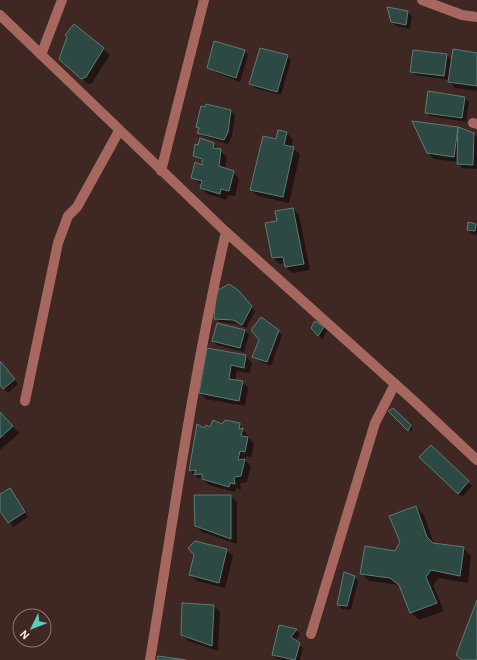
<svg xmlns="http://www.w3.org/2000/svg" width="477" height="660" font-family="Overpass,sans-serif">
  <rect width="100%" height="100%" fill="#3f2724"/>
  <!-- shadow -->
  <g fill="#0007">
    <polygon points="389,8 408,12 412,16 410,29 396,26 392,22"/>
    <polygon points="74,25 110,55 92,83 88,84 66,65"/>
    <polygon points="244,51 248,55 240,82 213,71 208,67"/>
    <polygon points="477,54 477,91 455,88 449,80 415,75 411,71 447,55 452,61"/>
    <polygon points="287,56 291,60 281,95 255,88 251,83"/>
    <polygon points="429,92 465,98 469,102 466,122 430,116 426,112"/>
    <polygon points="230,111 235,115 232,136 228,144 203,136 199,132 200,129 197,127"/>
    <polygon points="414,122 458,128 474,134 477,137 477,169 462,168 458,162 434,159 428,153"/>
    <polygon points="287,133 293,140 291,147 300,154 289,203 258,196 251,190 277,140"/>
    <polygon points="213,144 227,157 225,169 233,172 239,179 235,196 228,195 226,200 208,194 201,188 202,185 192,177 202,166 203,162 194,155 198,146"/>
    <polygon points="293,209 299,215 310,270 292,273 286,267 285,263 280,264 273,258 267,224 278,222"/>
    <polygon points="475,225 477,226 477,235 472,234 468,230"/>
    <polygon points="242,296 255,311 246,328 238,324 219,322 215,318"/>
    <polygon points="323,327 327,331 322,340 312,328"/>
    <polygon points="245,331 249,335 244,352 217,345 213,341"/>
    <polygon points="278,331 282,335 271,366 258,360 254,356"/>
    <polygon points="208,349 246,356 252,363 250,373 237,371 235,381 242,382 248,388 245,406 206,399 200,393"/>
    <polygon points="0,362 18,384 8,393 0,384"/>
    <polygon points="393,409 412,428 411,432 390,411"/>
    <polygon points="0,413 19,433 0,450"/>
    <polygon points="239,424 254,444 251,457 246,456 245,460 251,466 247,482 240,483 241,490 236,488 235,492 209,485 204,480 196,477 190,471 198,426 205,429"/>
    <polygon points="431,446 472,486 462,497 421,457"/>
    <polygon points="9,489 28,517 13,527 0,510 0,496"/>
    <polygon points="230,496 237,502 237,544 202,532 196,526"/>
    <polygon points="416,507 424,515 434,544 463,548 471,556 468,583 439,578 433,585 444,611 419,620 411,612 399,585 369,581 361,573 396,552"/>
    <polygon points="226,550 233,556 225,588 197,581 190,575"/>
    <polygon points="354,577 358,581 351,610 342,609 338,604"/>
    <polygon points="214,606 220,612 218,651 188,641 182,635"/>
    <polygon points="280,626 296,630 300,634 295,641 303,648 300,660 283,660 277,659 273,654"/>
  </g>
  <!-- building -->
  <g fill="#2c4944" stroke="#5d7c76">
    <polygon points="387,7 408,11 406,25 391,22"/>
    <polygon points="74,24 104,48 86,77 81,79 59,59 67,37 65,35"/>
    <polygon points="214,41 245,50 236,78 207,68"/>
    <polygon points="260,48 288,55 277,92 249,84"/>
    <polygon points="453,49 477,53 477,86 448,82"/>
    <polygon points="413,50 447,54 444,76 410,72"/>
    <polygon points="428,91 465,97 462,118 425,113"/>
    <polygon points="206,104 231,110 228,132 224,140 197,133 199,128 196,127 201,106 205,107"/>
    <polygon points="412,121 458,127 454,157 427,153"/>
    <polygon points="458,127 474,133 473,165 457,164"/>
    <polygon points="278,130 287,132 284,145 294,147 283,197 250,190 263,136 276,139"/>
    <polygon points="200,138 214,143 213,148 221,149 219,166 234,171 229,191 221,189 220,194 200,188 202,181 191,178 195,162 202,165 202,159 193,156 195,144 198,145"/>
    <polygon points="293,208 304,264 285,267 283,257 272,258 265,223 277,221 275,211"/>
    <polygon points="468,222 476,224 475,231 467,230"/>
    <polygon points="229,284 238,290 252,306 242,325 233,320 214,319 216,291"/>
    <polygon points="261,317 279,330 267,362 252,357 259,340 251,330"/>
    <polygon points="315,321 324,327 318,336 311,328"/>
    <polygon points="217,323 245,330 240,348 212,341"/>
    <polygon points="207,348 246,355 244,368 231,365 229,379 243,381 239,401 199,393"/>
    <polygon points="0,361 15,379 3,389 0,385"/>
    <polygon points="393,408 411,425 408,431 388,411"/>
    <polygon points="0,412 13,426 0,438"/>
    <polygon points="213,420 222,424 225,420 240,423 239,429 243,428 241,436 248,437 245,452 240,451 238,460 245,459 241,476 234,477 235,484 230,483 229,487 202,479 202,474 194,475 196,470 189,471 197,424 204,428 206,425 210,427"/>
    <polygon points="431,445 469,481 458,494 419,457"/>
    <polygon points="10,488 25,512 8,523 0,511 0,494"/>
    <polygon points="194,495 231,495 231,539 195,526"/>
    <polygon points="416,506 427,537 433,543 464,547 460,576 431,570 426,577 437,603 410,613 399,585 390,578 360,574 365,546 395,551 400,542 389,516"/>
    <polygon points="195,541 227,549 219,583 189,575 194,555 188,548"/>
    <polygon points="344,572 355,576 347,606 337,605"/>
    <polygon points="477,600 477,660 462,660 456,655"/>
    <polygon points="182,603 214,605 212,646 181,635"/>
    <polygon points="279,625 297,629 291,637 300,643 295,660 272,655"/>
    <polygon points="158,656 186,660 157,660"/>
  </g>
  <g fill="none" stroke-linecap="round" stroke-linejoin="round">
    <!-- minor -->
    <g stroke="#a6675e" stroke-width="10">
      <polyline points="422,0 462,15 477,17"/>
      <polyline points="0,15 226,232 415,402 477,460"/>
      <polyline points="41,55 62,0"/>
      <polyline points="473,123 477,124"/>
      <polyline points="161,171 204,0"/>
      <polyline points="25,401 58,243 68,216 77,207 119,131"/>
      <polyline points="311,634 375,423 395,384"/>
      <path d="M150 660C174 516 193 374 226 232"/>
    </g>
  </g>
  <!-- north arrow -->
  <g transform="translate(32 628) rotate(227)"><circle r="19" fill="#3f2724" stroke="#8b7673"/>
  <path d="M0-3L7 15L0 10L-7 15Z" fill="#5acebd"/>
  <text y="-6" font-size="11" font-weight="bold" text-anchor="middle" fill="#fdedea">N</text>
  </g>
</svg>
